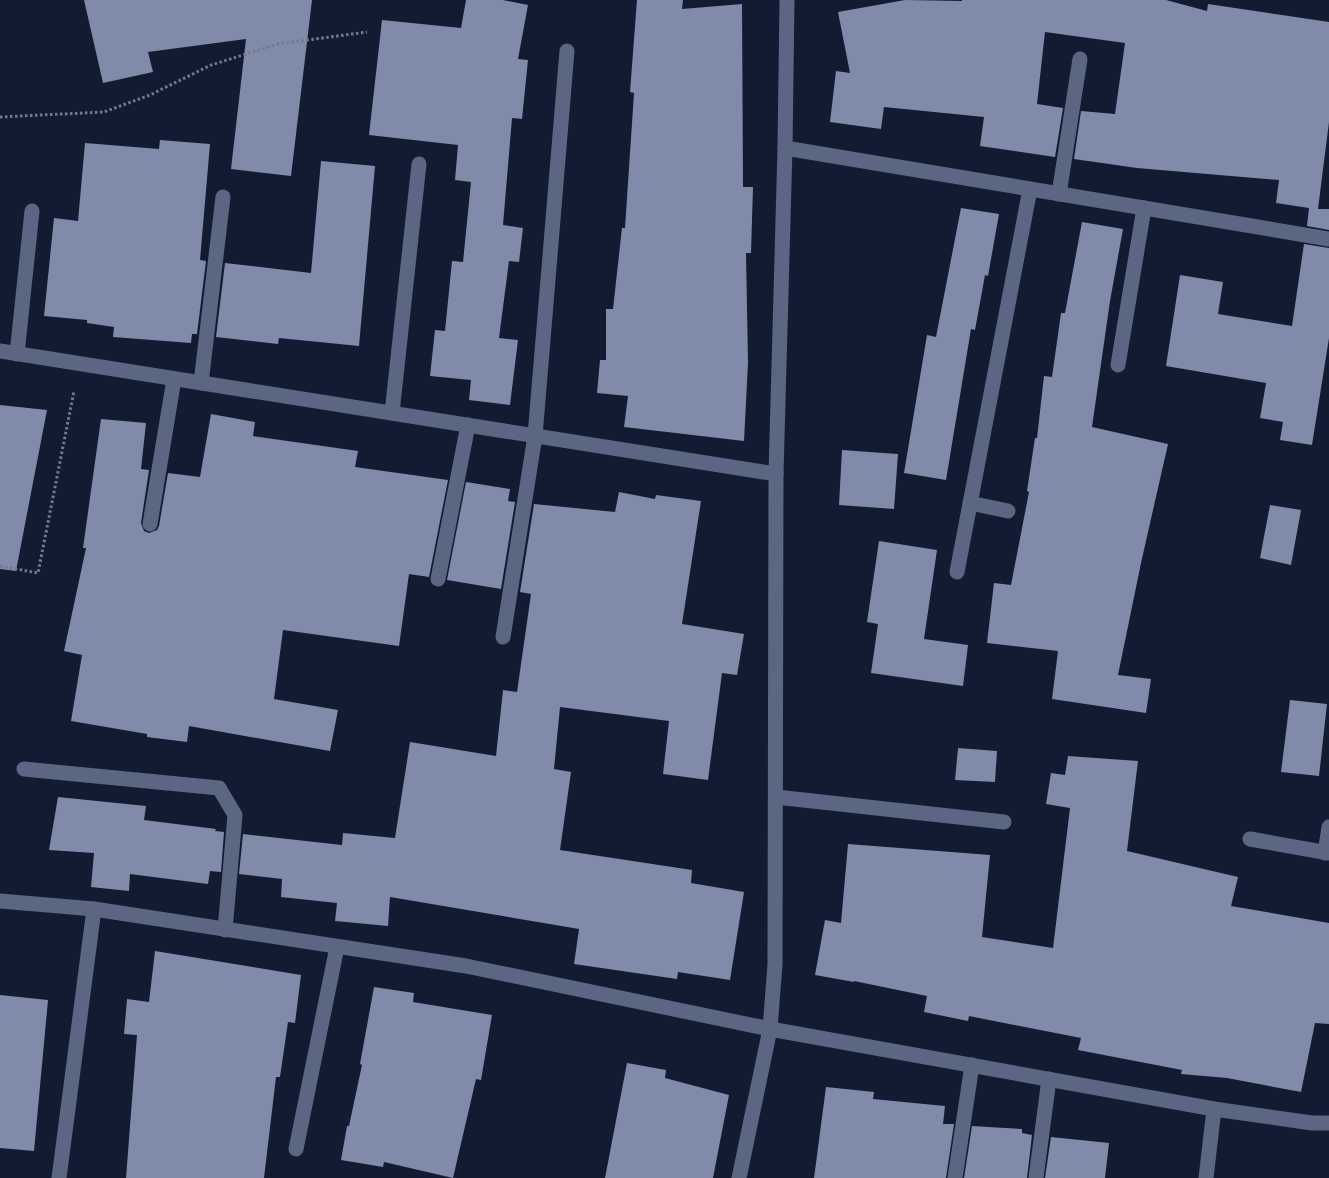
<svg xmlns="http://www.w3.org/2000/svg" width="1329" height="1178" font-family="Karla,sans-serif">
  <rect width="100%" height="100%" fill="#131b32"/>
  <!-- building -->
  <g fill="#7f8ba8">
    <polygon points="84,0 312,0 291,176 231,169 246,39 148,52 153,72 103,83"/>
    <polygon points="466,0 503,0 528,5 518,59 528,60 522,119 512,118 503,225 523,228 519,262 509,261 499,338 518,340 510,405 469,400 471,380 430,376 435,330 445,331 452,261 463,262 471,182 455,180 458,145 369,135 382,20 461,28"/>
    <polygon points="637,0 683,0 682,9 742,4 743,187 753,187 751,253 746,253 748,363 744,441 624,427 628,396 597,393 600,360 606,360 606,309 613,309 622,228 625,228 634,93 630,92"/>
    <polygon points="905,0 962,1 962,0 1166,0 1207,11 1208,4 1329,22 1329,122 1318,209 1329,209 1329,230 1307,226 1309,208 1276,203 1279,180 1137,168 1074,159 1081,111 1115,114 1125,43 1045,32 1037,104 1063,108 1055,157 980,146 984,117 884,107 881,129 830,122 836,71 850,73 838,12"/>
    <polygon points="160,140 210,144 200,260 206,261 197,334 192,334 191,343 113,337 114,327 87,323 87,320 44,316 54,218 78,221 85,143 159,149"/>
    <polygon points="321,161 375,166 359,346 279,338 278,344 216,337 225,263 311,273"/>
    <polygon points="961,208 999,214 988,276 985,275 975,330 971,329 946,480 904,473 927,335 936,337"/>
    <polygon points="1082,222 1123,229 1110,301 1092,427 1168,444 1141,563 1118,675 1151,679 1146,713 1052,699 1058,651 987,643 994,583 1011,585 1029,492 1027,491 1035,438 1037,438 1044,376 1052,377 1061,313 1065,313"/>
    <polygon points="1304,244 1329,248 1329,338 1312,445 1280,440 1283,422 1260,418 1266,383 1166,366 1180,275 1223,282 1218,314 1292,326"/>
    <polygon points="0,405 47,410 16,571 0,569"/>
    <polygon points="211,414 255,422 253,436 358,451 355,467 448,480 429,577 409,574 399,646 283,630 274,699 338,710 330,751 189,726 187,742 147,737 147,734 71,721 82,655 64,651 86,548 83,548 101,419 146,423 141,469 149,470 141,523 144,531 149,533 157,530 159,526 168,473 200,477"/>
    <polygon points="842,450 898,454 894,509 839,505"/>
    <polygon points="466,482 510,489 508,501 515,502 501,589 447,580"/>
    <polygon points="619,492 655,499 656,495 701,501 682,624 744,634 737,675 722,673 708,780 663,774 669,721 560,707 554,769 571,772 560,850 692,870 691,883 744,892 730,980 678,972 677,979 574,964 579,929 390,897 388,926 335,921 337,903 281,897 282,879 239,874 243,834 342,845 343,833 395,838 410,742 496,756 503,690 517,692 531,594 520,592 534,504 615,512"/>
    <polygon points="1270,505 1301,510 1291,565 1260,558"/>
    <polygon points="879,541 937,550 924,639 968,645 963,686 871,673 878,624 867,622"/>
    <polygon points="1290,700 1327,704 1319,776 1281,772"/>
    <polygon points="958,748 997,751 995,782 955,780"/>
    <polygon points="1068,756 1138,761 1127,851 1238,877 1231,906 1329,923 1329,1024 1315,1023 1301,1092 1227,1078 1181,1074 1182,1070 1078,1050 1081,1038 969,1016 968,1021 924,1012 927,996 854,981 854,982 815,975 825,920 841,923 848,844 990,855 982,937 1053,948 1070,808 1046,804 1051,773 1065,775"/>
    <polygon points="58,797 146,806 144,820 216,829 215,831 224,832 221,872 210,871 208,884 130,874 129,891 91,887 94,853 49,850"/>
    <polygon points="155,951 301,975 295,1023 288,1022 280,1077 276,1077 264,1178 126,1178 137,1035 124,1034 127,999 149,1002"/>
    <polygon points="374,987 414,993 413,1002 492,1015 481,1080 476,1079 453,1178 384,1162 383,1167 341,1160 347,1126 349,1126 362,1065 360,1064"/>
    <polygon points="0,995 48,1000 34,1151 0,1148"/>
    <polygon points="627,1063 666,1070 665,1078 729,1095 713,1178 605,1178"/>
    <polygon points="826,1087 874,1092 873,1099 945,1106 943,1124 954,1124 946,1178 814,1178"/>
    <polygon points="972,1126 1022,1129 1022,1133 1032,1135 1027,1178 964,1178"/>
    <polygon points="1051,1137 1109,1143 1105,1178 1045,1178"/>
  </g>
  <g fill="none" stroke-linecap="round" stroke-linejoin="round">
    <!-- path -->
    <g stroke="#747a8d" stroke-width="3" stroke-dasharray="2.5 2.5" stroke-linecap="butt">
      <polyline points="0,117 104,112 150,95 211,65 278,44 367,32"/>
      <polyline points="0,566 38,573 74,391"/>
    </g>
    <!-- street -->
    <g stroke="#5b6682" stroke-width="15">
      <polyline points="785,148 1329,239"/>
      <polyline points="1059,194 1080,59"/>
      <polyline points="0,351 776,474"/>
      <polyline points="17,354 32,211"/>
      <polyline points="1118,365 1144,208"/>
      <polyline points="201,383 223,197"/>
      <polyline points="392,413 419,164"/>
      <polyline points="970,503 1008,511"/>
      <polyline points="150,524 174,379"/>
      <polyline points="957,572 1030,189"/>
      <polyline points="438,579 468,425"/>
      <polyline points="503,637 535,436 567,51"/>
      <polyline points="24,769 219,788 235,815 225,930"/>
      <polyline points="776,797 1004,822"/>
      <polyline points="1250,839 1329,853"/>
      <polyline points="1325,853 1329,827"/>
      <polyline points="0,901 94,909 466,966 770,1029 1214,1109 1312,1123 1329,1123"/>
      <polyline points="296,1149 337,947"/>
      <polyline points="59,1178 94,909"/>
      <polyline points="739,1178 770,1029 775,964 776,474 785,148 787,0"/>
      <polyline points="955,1178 972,1065"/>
      <polyline points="1036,1178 1049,1079"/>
      <polyline points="1206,1178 1214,1109"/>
    </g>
  </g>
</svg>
